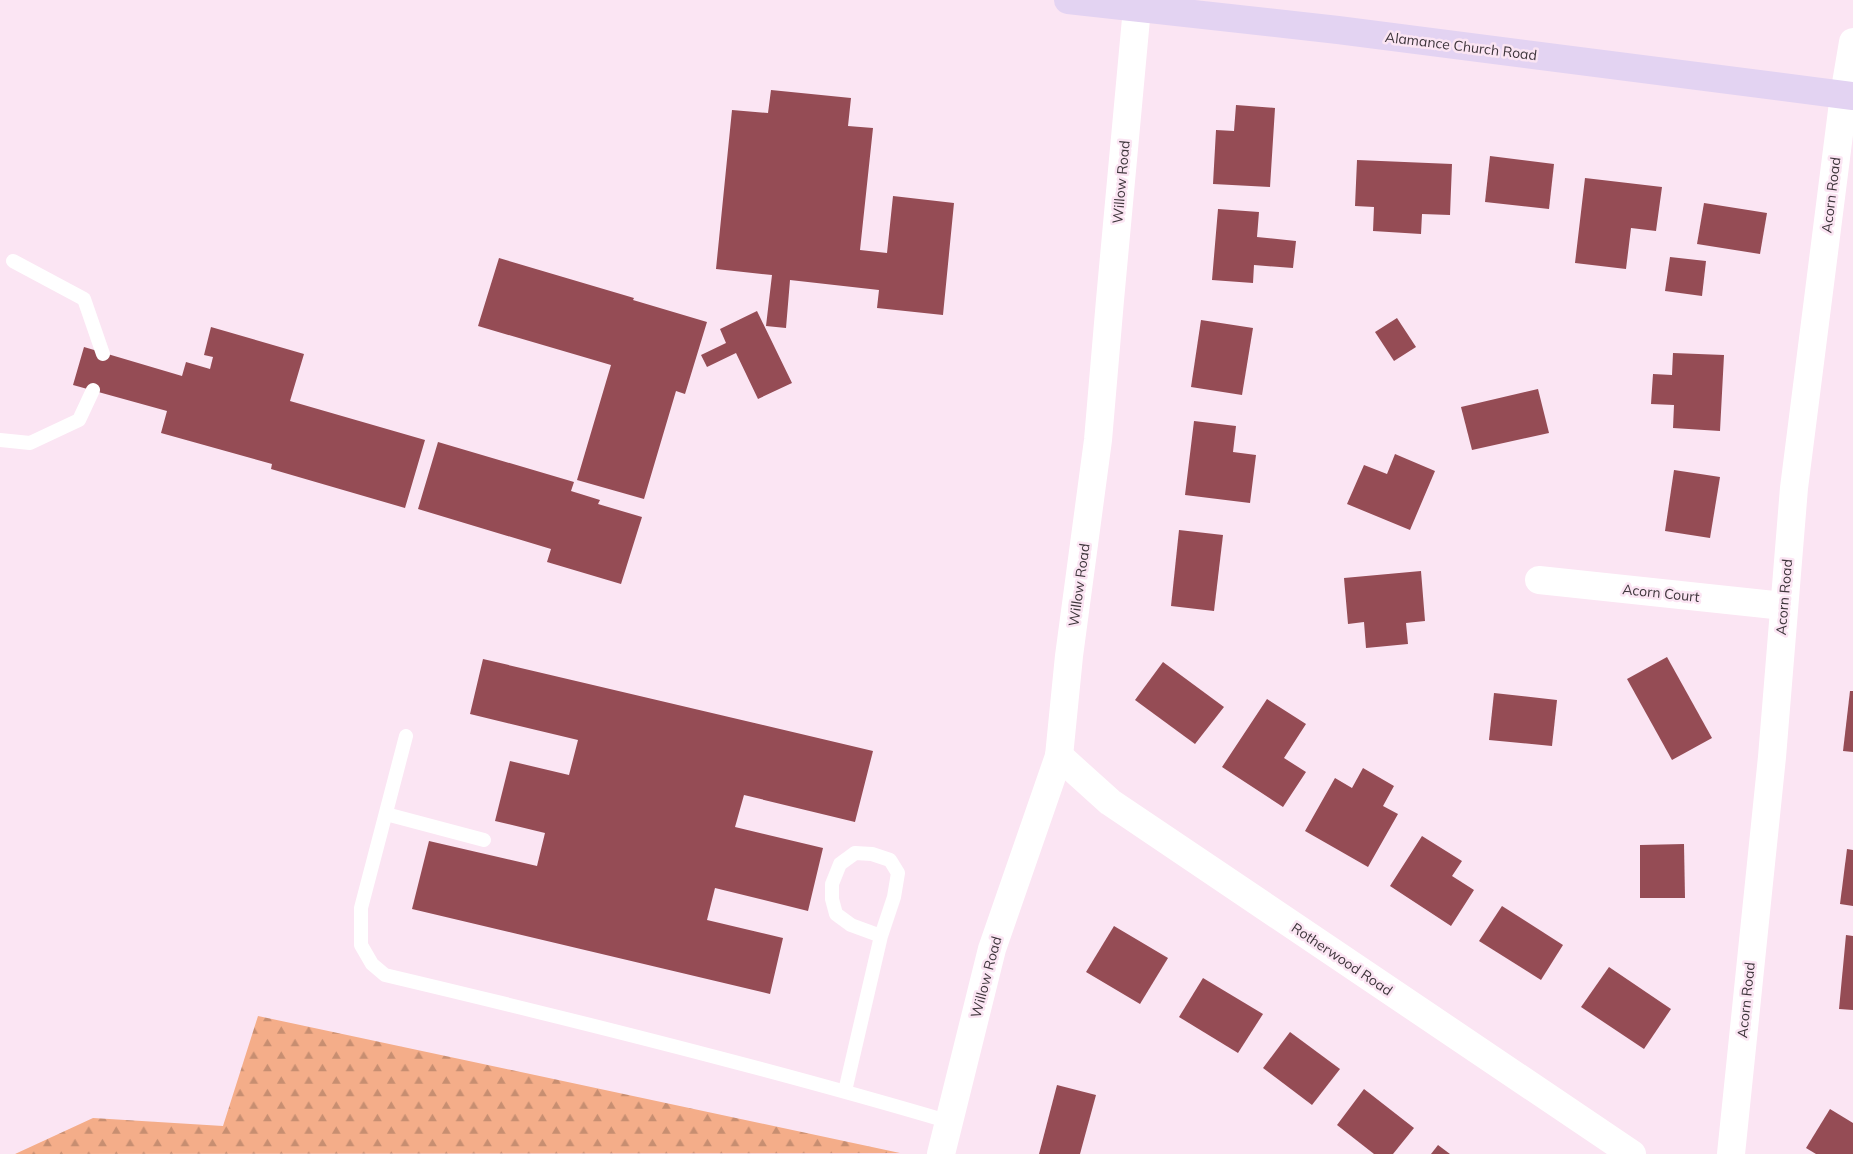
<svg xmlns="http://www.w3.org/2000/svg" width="1853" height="1154" font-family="Mulish,sans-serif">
  <defs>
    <pattern id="forest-firs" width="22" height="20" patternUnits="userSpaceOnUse" patternTransform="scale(1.25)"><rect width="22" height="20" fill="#f4ad89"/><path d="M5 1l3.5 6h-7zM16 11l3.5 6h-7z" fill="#c78e71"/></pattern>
  </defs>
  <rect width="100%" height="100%" fill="#fbe5f3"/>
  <!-- forest -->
  <polygon fill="url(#forest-firs)" points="258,1016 900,1153 15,1154 93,1118 223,1126"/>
  <!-- building -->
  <g fill="#954c55">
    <polygon points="771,90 851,98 848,126 873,128 860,250 887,253 893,196 954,203 943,315 877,308 879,290 790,280 786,328 766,326 772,275 716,269 732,110 768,113"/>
    <polygon points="1236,105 1275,108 1270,187 1213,184 1216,130 1234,131"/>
    <polygon points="1490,156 1554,164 1549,209 1485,202"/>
    <polygon points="1357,160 1452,164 1450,215 1422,214 1421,234 1373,231 1374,207 1355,206"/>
    <polygon points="1585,178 1662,187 1656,231 1631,228 1626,269 1575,263"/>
    <polygon points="1704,203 1767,213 1760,254 1697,244"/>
    <polygon points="1218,209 1259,212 1257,237 1296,241 1293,268 1254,265 1253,283 1212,280"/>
    <polygon points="1670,257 1706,261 1702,296 1665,291"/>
    <polygon points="499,258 634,298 633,300 707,322 685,394 676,391 644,499 577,480 611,365 478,326"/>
    <polygon points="757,311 792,383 758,399 736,353 707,367 701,355 726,343 720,329"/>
    <polygon points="1397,318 1416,347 1394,361 1375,332"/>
    <polygon points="1201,320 1253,328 1242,395 1191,387"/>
    <polygon points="211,327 304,354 290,401 425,440 405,508 271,469 272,464 161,433 167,411 73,385 84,347 182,376 186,362 210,369 213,357 204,355"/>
    <polygon points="1673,353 1724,355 1720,431 1673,428 1674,405 1651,404 1653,374 1672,375"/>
    <polygon points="1538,389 1549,433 1472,450 1461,407"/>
    <polygon points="1194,421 1236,426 1233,452 1256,455 1250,503 1185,495"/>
    <polygon points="438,442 574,482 571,491 600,500 598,504 642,517 621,584 547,562 551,549 418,509"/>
    <polygon points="1395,454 1435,471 1410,530 1347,504 1364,465 1387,474"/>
    <polygon points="1674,470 1720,477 1710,538 1665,531"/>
    <polygon points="1179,530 1223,535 1214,611 1171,606"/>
    <polygon points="1421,571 1425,621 1406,623 1408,644 1366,648 1364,622 1348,624 1344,578"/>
    <polygon points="1667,657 1712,738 1672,760 1627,679"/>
    <polygon points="483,659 873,751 855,822 744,795 735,827 823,848 808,911 715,888 707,920 783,938 770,994 412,909 429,841 537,866 545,833 495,821 510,761 569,775 578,740 470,714"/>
    <polygon points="1163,662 1224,707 1195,744 1135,700"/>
    <polygon points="1850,691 1853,691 1853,752 1843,751"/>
    <polygon points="1494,693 1557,700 1552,746 1489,740"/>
    <polygon points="1267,699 1306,724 1284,758 1306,772 1283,807 1222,767"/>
    <polygon points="1363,768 1394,786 1383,806 1398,814 1368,867 1305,831 1335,778 1352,788"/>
    <polygon points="1422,836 1462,861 1452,876 1474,890 1451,926 1390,886"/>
    <polygon points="1684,844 1685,898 1640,898 1640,845"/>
    <polygon points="1847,849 1853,850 1853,906 1840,904"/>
    <polygon points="1502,906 1563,945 1541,980 1479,941"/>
    <polygon points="1114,926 1168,958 1140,1004 1086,972"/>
    <polygon points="1846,935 1853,936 1853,1010 1839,1009"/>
    <polygon points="1609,967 1671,1009 1644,1049 1581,1007"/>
    <polygon points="1203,978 1263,1014 1238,1053 1179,1017"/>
    <polygon points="1290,1032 1340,1069 1312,1105 1263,1068"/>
    <polygon points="1057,1085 1096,1095 1080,1154 1039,1154"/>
    <polygon points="1364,1089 1414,1128 1393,1154 1374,1154 1337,1125"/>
    <polygon points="1830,1109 1853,1123 1853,1154 1816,1154 1806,1148"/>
    <polygon points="1438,1145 1450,1154 1431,1154"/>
  </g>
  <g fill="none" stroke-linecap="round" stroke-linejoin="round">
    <!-- service -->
    <g stroke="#fff" stroke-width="14">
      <polyline points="13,261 84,299 103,354"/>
      <polyline points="0,440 30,443 79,420 93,390"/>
      <path d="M406 736 361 908V945L372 964 385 975C575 1020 764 1067 950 1122"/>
      <polyline points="386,814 484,840"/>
      <polyline points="845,1091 881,936 894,897 898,873 890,860 872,854 855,853 840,864 832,884 832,899 836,914 851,925 881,936"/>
    </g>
    <!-- minor -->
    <g stroke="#fff" stroke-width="28">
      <polyline points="1539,580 1783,606"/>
      <polyline points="1059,756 1110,802 1632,1154"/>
      <polyline points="1731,1154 1772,757 1794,488 1844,95 1853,42"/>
    </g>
    <!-- tertiary -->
    <polyline stroke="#fff" stroke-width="28" points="941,1154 992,949 1059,756 1069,656 1098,440 1110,300 1137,8"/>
    <!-- secondary -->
    <polyline stroke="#e3d3f2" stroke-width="28" points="1068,0 1338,30 1853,96"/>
  </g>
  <g text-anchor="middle" stroke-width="5" stroke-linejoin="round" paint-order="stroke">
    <!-- street labels -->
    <g font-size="14" fill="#3e353b" stroke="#fbe5f3">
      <text transform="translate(1461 46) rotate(7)" y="5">Alamance Church Road</text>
      <text transform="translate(1121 182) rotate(-85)" y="5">Willow Road</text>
      <text transform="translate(1831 195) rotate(-83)" y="5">Acorn Road</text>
      <text transform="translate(1079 585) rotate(-82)" y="5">Willow Road</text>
      <text transform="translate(1661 593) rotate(6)" y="5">Acorn Court</text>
      <text transform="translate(1784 597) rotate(-85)" y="5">Acorn Road</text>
      <text transform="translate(1342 959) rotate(34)" y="5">Rotherwood Road</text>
      <text transform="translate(986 977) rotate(-75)" y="5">Willow Road</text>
      <text transform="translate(1746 1000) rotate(-84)" y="5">Acorn Road</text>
    </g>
  </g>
</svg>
